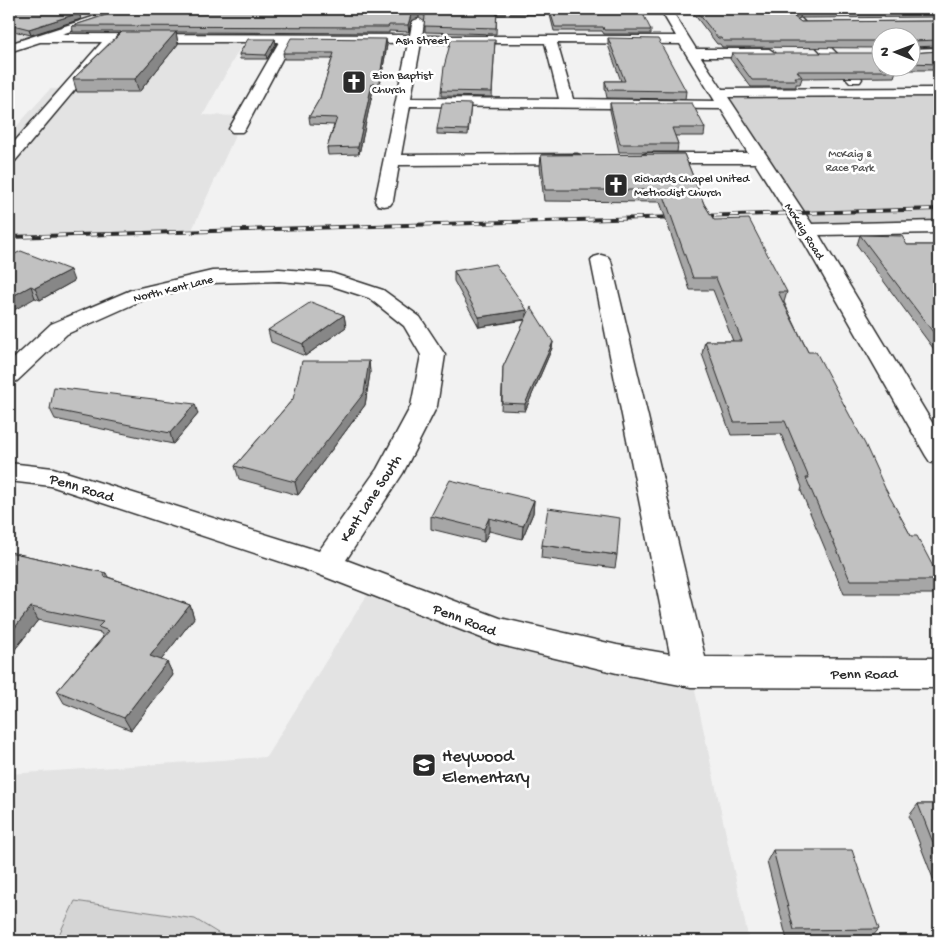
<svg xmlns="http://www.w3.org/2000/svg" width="948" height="950" font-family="'Gochi Hand',sans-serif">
  <rect width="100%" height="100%" fill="#f2f2f2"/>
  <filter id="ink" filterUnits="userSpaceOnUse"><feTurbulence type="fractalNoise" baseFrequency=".02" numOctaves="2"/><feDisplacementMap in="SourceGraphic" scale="10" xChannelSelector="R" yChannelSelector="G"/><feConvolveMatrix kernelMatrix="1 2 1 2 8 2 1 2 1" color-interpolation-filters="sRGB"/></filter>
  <g filter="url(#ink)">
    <!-- built -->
    <g fill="#e3e3e3">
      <polygon points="9,9 115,9 106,16 9,48"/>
      <polygon points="111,39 245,39 203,115 244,116 191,232 9,237 9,135 50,89 67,89"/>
      <polygon points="374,584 691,672 749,941 9,941 9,774 266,757"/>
    </g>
    <!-- green -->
    <g fill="#d5d5d5" stroke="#808080">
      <polygon points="939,92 939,227 806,230 717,93"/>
      <polygon points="75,901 195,919 231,941 56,941"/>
    </g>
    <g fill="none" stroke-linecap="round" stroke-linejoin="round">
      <!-- minor casing -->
      <g stroke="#2b2b2b" stroke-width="3">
        <g id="minor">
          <path d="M108 9H121L110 18 62 34 410 35 415 9H426L422 36H676L663 14 459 13 453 10 671 9 696 49H769L775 53 769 57H701L722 89 939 88V96L728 97 812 224 939 221V233L819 235 939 434V465L930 462 926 456 797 230 755 163H648L642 161 640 158 642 155 648 153H748L721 109 410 106 401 155 577 154 583 156 585 159 583 162 577 164 399 165 393 201 390 205 384 206 378 205 375 201 408 43 291 42 245 129 242 132H232L229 129 279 42H115L15 161 9 163V148L102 42H40L9 52V44L102 14ZM421 43H545L559 99 411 98ZM557 43 680 44 715 101 573 99Z"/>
          <polygon points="780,9 791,9 860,76 862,79 860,82 850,82"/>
          <polygon points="939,48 939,56 910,57 910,49"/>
          <polygon points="601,255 608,257 611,261 705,657 939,658 939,688 691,687 617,673 497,644 315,573 51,486 9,481 9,463 53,468 319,551 377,469 411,406 421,355 404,326 369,298 329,285 279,281 212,283 145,299 67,334 17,381 9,383 9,363 51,324 131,290 212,271 279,269 331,273 383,290 420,317 445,355 437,406 403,473 346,560 500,618 617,645 670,654 591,261 594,257"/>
        </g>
      </g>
      <!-- minor -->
      <use href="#minor" fill="#fff" fill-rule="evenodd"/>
      <!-- rail casing -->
      <g stroke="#2b2b2b" stroke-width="4">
        <g id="rail">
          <polyline points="698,216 939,209"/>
          <polyline points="9,237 678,217"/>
        </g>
      </g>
      <!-- rail -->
      <use href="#rail" stroke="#fff" stroke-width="2.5" stroke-dasharray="8" stroke-linecap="butt"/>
    </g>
    <!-- wall -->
    <g fill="#a6a6a6" stroke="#2b2b2b">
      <polygon points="9,9 79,13 81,19 31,35 9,30"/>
      <polygon points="85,9 105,9 102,11"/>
      <polygon points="497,9 496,34 425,32 425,22 419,18 411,21 409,32 389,31 389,33 176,32 178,44 139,92 77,92 73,79 121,32 73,32 72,26 109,14"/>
      <polygon points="690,9 939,9 939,17 800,18 797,19 801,22 939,21 939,46 910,47 880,38 880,48 722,47 720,44 717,44"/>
      <polygon points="550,11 651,30 651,34 604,34 602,31 554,31 550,15"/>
      <polygon points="608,38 686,91 685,99 607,98 605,88 605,81 621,81 608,45"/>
      <polygon points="275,39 276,44 267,59 240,59 239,54"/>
      <polygon points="495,40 492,97 441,96 441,91"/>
      <polygon points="387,45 379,90 373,90 359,154 328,155 327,148 334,125 310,124 309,117 320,98 332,59 284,59 283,53"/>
      <polygon points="910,51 912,53 939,51 939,70 895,70 896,71 894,77 802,78 800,84 796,84 796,87 751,87 730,59 732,53 880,68 910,68"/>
      <polygon points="610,103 705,128 704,136 675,136 678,144 677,152 619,152 610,110"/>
      <polygon points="471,104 468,135 437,134 437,129"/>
      <polygon points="684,154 704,204 714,220 787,292 784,302 808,352 911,536 939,578 939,582 933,594 844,594 801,491 802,487 781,434 731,435 702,354 705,341 733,341 713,290 690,290 660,202 544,201 540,166 541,155"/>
      <polygon points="860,235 907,245 939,245 939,360 935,353 936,352 857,245"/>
      <polygon points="9,257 74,281 40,300 35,298"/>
      <polygon points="454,271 527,315 553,342 552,348 525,411 501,410 503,367 525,320 479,327 454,281"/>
      <polygon points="344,315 346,327 305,356 271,342 268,330"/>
      <polygon points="369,361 370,373 365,405 298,495 239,479 235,466 293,399"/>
      <polygon points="50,409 198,414 173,444 55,419"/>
      <polygon points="534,500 533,513 522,539 489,531 484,542 431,529 431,516"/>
      <polygon points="542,545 617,555 615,568 541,558"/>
      <polygon points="9,552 106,573 108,577 190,605 194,618 161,660 167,662 173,675 131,730 64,703 57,691 103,637 101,633 38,620 9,657"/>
      <polygon points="918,804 939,804 939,894 909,816"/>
      <polygon points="773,850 879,929 870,939 787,940 767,861"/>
    </g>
    <!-- shaded-wall -->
    <g fill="#878787" stroke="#2b2b2b">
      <polygon points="419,12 419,18 411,21 409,32 408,25 411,15"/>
      <polygon points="801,12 800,18 792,22 794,17"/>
      <polygon points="79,13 81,19 31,35 29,29"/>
      <polygon points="176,32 178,44 139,92 135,79"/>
      <polygon points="275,39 276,44 267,59 266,55"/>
      <polygon points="386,39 387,45 379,90 379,83"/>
      <polygon points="372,84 373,90 359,154 358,147"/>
      <polygon points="70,270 74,281 40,300 35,288"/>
      <polygon points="31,286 35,298 9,313 9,298"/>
      <polygon points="527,310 527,319 479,327 479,317"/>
      <polygon points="344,315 346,327 305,356 303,344"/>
      <polygon points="553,342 552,348 525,411 525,404"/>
      <polygon points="369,361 370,373 365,405 298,495 295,482"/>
      <polygon points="195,404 198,414 173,444 170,433"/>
      <polygon points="534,500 533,513 522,539 523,526"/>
      <polygon points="489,518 489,531 484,542 484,529"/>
      <polygon points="190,605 194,618 155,668 150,656"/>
      <polygon points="31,607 38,620 9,657 9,635"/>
      <polygon points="167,662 173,675 131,730 124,718"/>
    </g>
    <!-- building -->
    <g fill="#c1c1c1" stroke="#2b2b2b">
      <polygon points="9,9 54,9 79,13 29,29 9,24"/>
      <polygon points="115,9 497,9 496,28 424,26 425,16 419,12 411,15 408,25 389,25 388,27 72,26 109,14"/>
      <polygon points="695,9 939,9 939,11 801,12 794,17 801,22 939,21 939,40 912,41 910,42 910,38 880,38 880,41 723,41 721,38 718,38"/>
      <polygon points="550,11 642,12 651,30 604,30 603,27 555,27"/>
      <polygon points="122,32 176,32 135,79 73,79"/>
      <polygon points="291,38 386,39 379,83 372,84 358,147 327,148 337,118 309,117 320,98 334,53 283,53"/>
      <polygon points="608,38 658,39 686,91 608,90 605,81 625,81"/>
      <polygon points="248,39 275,39 266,55 239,54"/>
      <polygon points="451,40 495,40 492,92 441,91 444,67"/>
      <polygon points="910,51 912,53 939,51 939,64 910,63"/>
      <polygon points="732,53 880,53 880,68 892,68 896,71 797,71 802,77 795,77 797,80 752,80"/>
      <polygon points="442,103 471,104 468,130 437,129"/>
      <polygon points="610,103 692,103 705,128 672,128 678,144 620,144"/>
      <polygon points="684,154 704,204 714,220 749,219 787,292 778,292 808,352 816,352 865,444 885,488 911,536 917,536 939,578 939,580 850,580 806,478 809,478 785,421 734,422 705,341 742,341 716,278 693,278 662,190 545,190 541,155"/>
      <polygon points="860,235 902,236 907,245 939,245 939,340"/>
      <polygon points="21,251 70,270 35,288 31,286 9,298 9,257"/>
      <polygon points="495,264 527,310 479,317 454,271"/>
      <polygon points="311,302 344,315 303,344 268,330"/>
      <polygon points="531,307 553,342 525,404 502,403 503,367"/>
      <polygon points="302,361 369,361 364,393 295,482 235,466 293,399"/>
      <polygon points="54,387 195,404 170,433 50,409"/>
      <polygon points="450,480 534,500 523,526 489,518 484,529 431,516"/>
      <polygon points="548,508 620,518 617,555 542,545"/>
      <polygon points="9,552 106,573 104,576 190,605 150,656 167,662 124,718 57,691 109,631 98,627 103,622 31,607 9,635"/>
      <polygon points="918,804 939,804 939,858"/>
      <polygon points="773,850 852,850 879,929 794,930"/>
    </g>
  </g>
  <!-- icons -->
  <defs>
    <g id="church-square" transform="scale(1.25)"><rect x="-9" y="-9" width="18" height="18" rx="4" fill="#2b2b2b" stroke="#fff"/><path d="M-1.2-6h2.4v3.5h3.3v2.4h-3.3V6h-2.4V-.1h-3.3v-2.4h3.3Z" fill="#fff"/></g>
    <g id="school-square" transform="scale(1.25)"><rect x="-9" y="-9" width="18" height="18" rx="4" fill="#2b2b2b" stroke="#fff"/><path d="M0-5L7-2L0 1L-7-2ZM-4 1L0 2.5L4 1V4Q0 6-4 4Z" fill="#fff"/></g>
  </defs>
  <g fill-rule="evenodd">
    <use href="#church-square" x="354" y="82"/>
    <use href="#church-square" x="616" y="185"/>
    <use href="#school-square" x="424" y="765"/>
  </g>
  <g text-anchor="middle" stroke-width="5" stroke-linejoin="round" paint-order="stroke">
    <!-- far-street labels -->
    <g font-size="12" fill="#2b2b2b" stroke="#fff">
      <text x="422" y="44">Ash Street</text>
      <text transform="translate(805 231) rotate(58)" y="4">McKaig Road</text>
      <text transform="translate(173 288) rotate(-14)" y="4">North Kent Lane</text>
    </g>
    <!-- far-poi labels -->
    <g font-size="12" fill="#2b2b2b" stroke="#fff" text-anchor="start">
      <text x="372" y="79">Zion Baptist<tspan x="372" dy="14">Church</tspan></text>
      <text x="634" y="182">Richards Chapel United<tspan x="634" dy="14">Methodist Church</tspan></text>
    </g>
    <!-- far-park labels -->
    <g font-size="12" fill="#565656" stroke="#fff">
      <text x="850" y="157">McKaig &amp;<tspan x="850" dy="14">Race Park</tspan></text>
    </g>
    <!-- street labels -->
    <g font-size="15" fill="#2b2b2b" stroke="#fff">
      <text transform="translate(82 487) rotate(17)" y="5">Penn Road</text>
      <text transform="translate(370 498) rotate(-57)" y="5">Kent Lane South</text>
      <text transform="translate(465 619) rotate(21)" y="5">Penn Road</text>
      <text x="864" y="678">Penn Road</text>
    </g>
    <!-- near-poi labels -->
    <g font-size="18" fill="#2b2b2b" stroke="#fff" text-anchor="start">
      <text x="442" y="761">Heywood<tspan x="442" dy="21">Elementary</tspan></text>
    </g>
  </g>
  <!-- margin -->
  <rect width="948" height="950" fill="none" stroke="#fff" stroke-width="30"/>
  <rect x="15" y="15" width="918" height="920" fill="none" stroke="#2b2b2b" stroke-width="2" filter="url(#ink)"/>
  <!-- north arrow -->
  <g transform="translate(896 52) rotate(271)"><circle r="24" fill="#ffffff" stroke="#aaaaaa"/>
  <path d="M0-4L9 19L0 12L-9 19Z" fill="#2b2b2b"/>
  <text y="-8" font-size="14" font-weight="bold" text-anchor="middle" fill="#2b2b2b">N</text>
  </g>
</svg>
